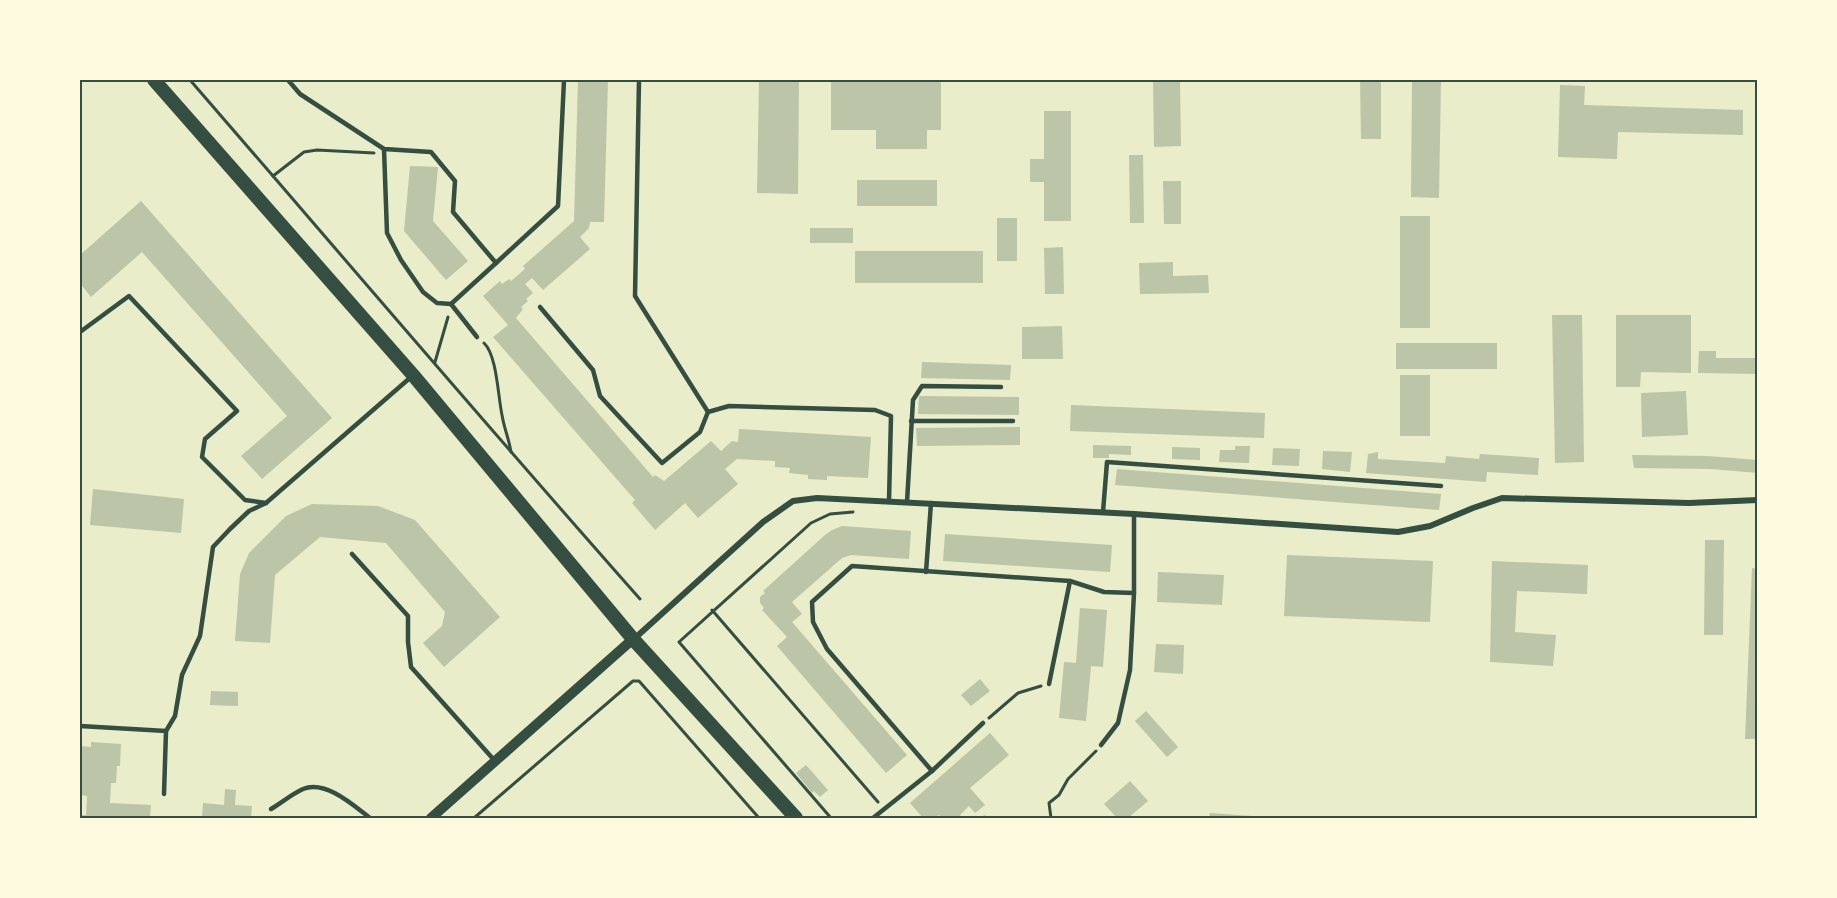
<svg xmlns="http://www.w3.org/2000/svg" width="1837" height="898" font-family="'PT Sans',sans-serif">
  <rect width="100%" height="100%" fill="#e9edc9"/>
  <!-- building -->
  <g fill="#bcc5a7">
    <polygon points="578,80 608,80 604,222 590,222 589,228 580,237 590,249 543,290 532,278 525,284 533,293 526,299 528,301 521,307 523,309 516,318 653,477 655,475 664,481 711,441 721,451 732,441 738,442 739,429 871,437 868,478 827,476 827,480 808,479 808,475 789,473 790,468 775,467 775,461 737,459 725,469 738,484 698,518 685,503 655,530 632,503 635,500 493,337 508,325 483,296 500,281 502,284 509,279 511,281 525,269 523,266 574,221"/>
    <polygon points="759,80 799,80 798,194 757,193"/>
    <polygon points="831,80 941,80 941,130 927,130 927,149 876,149 876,130 831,130"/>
    <polygon points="1153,80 1180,80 1181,146 1154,147"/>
    <polygon points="1360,80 1381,80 1381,139 1361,139"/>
    <polygon points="1412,80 1441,80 1439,198 1411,197"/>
    <polygon points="1560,85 1585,86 1584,105 1743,110 1743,135 1618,132 1617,159 1558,157"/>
    <polygon points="1044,111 1071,111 1071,221 1044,221 1044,182 1030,182 1030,159 1044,159"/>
    <polygon points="1129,155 1143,155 1144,223 1130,223"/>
    <polygon points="410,166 438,167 433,221 468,261 446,280 404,231"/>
    <rect x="857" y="180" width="80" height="26"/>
    <polygon points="1163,181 1181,181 1181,224 1164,224"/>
    <polygon points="141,201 332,418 262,479 241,456 287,416 142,252 91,297 80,283 80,255"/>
    <rect x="1400" y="216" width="30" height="112"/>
    <rect x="997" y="218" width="20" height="43"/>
    <rect x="810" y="228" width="43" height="15"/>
    <polygon points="1063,247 1064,294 1045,294 1044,248"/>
    <rect x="855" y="251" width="128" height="32"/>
    <polygon points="1173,262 1173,276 1208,275 1209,293 1140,294 1139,263"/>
    <polygon points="1552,315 1582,315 1584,462 1555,463"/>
    <polygon points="1616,315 1691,315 1691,373 1641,372 1640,387 1616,387"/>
    <polygon points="1062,326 1063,359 1022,359 1022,327"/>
    <rect x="1396" y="343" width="101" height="26"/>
    <polygon points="1699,351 1716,351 1716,358 1758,358 1758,374 1698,373"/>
    <polygon points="922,362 1011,365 1010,380 921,378"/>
    <rect x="1400" y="375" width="30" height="61"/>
    <polygon points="1686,391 1688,435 1642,437 1641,393"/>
    <polygon points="919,396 1019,397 1019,415 918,414"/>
    <polygon points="1071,405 1265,413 1264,438 1070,431"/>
    <polygon points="1020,427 1020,445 917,446 916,428"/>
    <polygon points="1093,445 1131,446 1131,455 1109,454 1109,458 1093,458"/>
    <polygon points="1235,446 1250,446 1249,463 1219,462 1220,450 1235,450"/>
    <polygon points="1172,447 1200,448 1200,460 1172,459"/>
    <polygon points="1273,448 1300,449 1299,466 1272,465"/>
    <polygon points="1323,451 1352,452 1350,472 1322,469"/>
    <polygon points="1378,452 1378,459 1445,463 1446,456 1479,459 1480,454 1539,458 1538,475 1487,472 1486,482 1366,473 1368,454"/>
    <polygon points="1632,455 1708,456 1758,460 1758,473 1711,469 1634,468"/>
    <polygon points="1117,469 1441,494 1439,510 1115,485"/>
    <polygon points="93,489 184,499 181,533 90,525"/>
    <polygon points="312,504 378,506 415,520 500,617 444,667 423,643 442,626 445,612 386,543 320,537 275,575 270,643 235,641 240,574 249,553 286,516"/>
    <polygon points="842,526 911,531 909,559 851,555 842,558 792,602 802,614 792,622 907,755 886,773 777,646 787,637 762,610 764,608 760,603 760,597 765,593 763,591 825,535 832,530"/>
    <polygon points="945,534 1112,545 1110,572 943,561"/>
    <polygon points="1705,540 1724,540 1723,635 1704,635"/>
    <polygon points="1287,555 1433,561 1430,622 1284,616"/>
    <polygon points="1492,561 1588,565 1587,594 1517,591 1515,632 1556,635 1553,666 1490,662"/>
    <polygon points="1752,568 1758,569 1758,739 1745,739"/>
    <polygon points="1158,572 1224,575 1222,605 1157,602"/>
    <polygon points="1080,608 1107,610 1103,667 1091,666 1086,721 1059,718 1064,662 1076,663"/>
    <polygon points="1156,644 1184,645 1183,674 1154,672"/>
    <polygon points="980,679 990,691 971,706 961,695"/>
    <polygon points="211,691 238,692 238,706 210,705"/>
    <polygon points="1146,711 1178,747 1167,757 1135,721"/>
    <polygon points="990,733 1009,755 970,788 985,805 975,813 969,806 960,815 963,818 942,818 939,815 935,818 923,818 910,803"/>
    <polygon points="91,742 121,744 120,766 117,766 116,783 111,783 110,803 151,805 150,818 81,818 81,815 86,815 87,796 80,795 80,746 91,747"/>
    <polygon points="806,765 828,790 820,797 814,791 812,793 796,773"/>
    <polygon points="1130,781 1148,801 1128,818 1117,818 1104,804"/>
    <polygon points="225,789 236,790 235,805 252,806 251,818 202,818 203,803 224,805"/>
    <polygon points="1210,813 1266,817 1266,818 1209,818"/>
  </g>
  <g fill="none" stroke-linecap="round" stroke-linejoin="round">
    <!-- path -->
    <g stroke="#344e41" stroke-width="3">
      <polyline points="190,80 273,176"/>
      <path d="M374 153 317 150 304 152 273 176C395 318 516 459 640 599"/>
      <path d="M484 343C497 355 498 397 502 415 504 428 509 439 511 452"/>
      <polyline points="435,362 448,317"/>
      <polyline points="712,610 878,802"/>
      <polyline points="989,718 1018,693 1041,686"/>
      <polyline points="474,818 633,681 639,681 759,818"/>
      <polyline points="831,818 679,642 811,523 830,514 853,512"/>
      <polyline points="1051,818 1049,803 1059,795 1068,779 1096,751"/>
    </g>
    <!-- service -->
    <g stroke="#344e41" stroke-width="4.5">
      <polyline points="288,80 300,94 384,149 431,152 455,181 453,212 496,263 558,206 564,80"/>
      <polyline points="639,80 635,296 708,412 729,406 875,410 891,416 889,501"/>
      <polyline points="384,149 387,233 401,260 423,292 437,303 451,304 496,263"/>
      <polyline points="451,304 477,337"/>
      <polyline points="540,307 593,370 600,396 662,463 700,432 708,412"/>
      <polyline points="80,332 129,296 237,411 205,439 202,457 245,500 266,503 411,377"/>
      <polyline points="911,421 1013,421"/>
      <polyline points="907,502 913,400 922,386 1001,387"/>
      <polyline points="1103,512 1107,462 1441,486"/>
      <polyline points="352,554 408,616 408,642 411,667 495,761"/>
      <polyline points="926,572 931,503"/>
      <polyline points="1049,684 1070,581"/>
      <polyline points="80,726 166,731 164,794"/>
      <polyline points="166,731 175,716 182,675 200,636 213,547 230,529 249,511 266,503"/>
      <polyline points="1101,745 1118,723 1130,670 1134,593 1134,514"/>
      <polyline points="932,771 827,649 813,622 812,602 852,566 1070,581 1104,592 1134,593"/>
      <path d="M271 809C281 803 292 794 303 789 326 780 353 805 370 818"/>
      <polyline points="873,818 932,771 983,723"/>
      <polyline points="984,818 985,818"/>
    </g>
    <!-- minor -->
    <polyline stroke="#344e41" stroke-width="6" points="634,639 763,522 793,501 817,498 1134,514 1398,532 1430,526 1473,508 1502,498 1689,503 1758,500"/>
    <!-- tertiary -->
    <polyline stroke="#344e41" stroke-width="10" points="431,818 633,639"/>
    <!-- primary -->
    <polyline stroke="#344e41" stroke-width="14" points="154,80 413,375 633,639 796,818"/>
  </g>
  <!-- border -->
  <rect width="1837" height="898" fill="none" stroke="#fefae0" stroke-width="162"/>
  <rect x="81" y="81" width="1675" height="736" fill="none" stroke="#344e41" stroke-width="2"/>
</svg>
